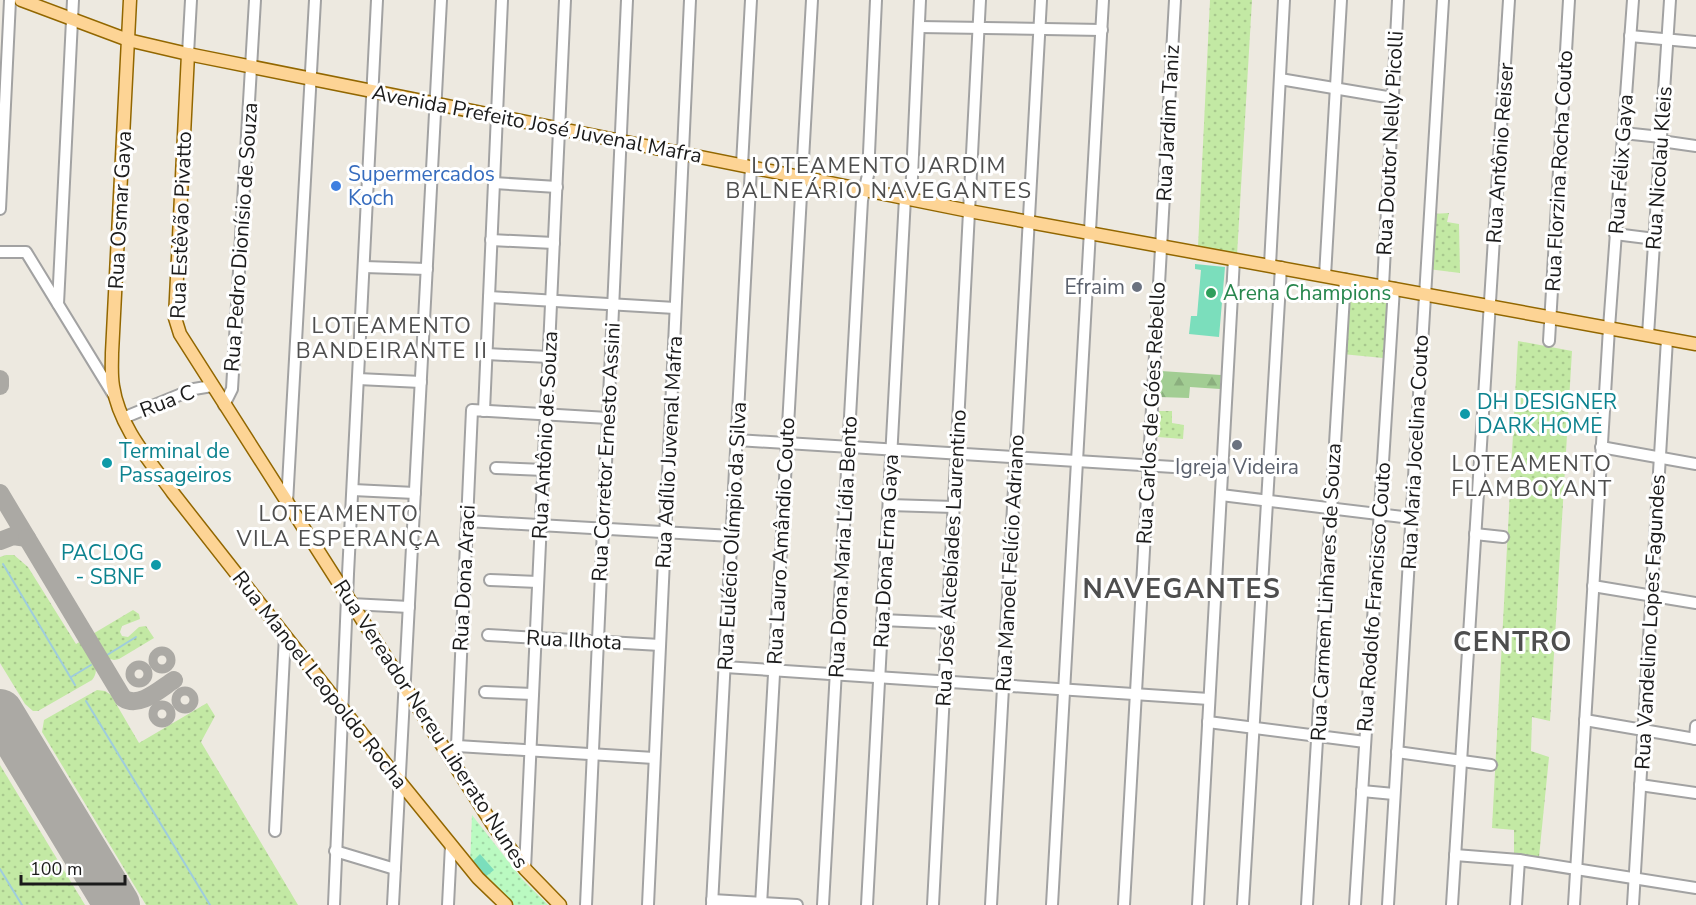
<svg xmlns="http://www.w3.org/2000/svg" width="1696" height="905" font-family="'Nunito Sans',sans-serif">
  <defs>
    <pattern id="grass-dots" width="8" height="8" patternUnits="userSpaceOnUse" patternTransform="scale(1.5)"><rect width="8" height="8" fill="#c3e9a4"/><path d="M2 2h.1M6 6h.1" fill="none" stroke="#a7c78d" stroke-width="1.8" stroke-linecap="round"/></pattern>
    <pattern id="forest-firs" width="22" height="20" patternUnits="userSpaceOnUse" patternTransform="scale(1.5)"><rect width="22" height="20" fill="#a2cd93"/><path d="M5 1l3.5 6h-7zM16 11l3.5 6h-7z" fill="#8baf7e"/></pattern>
    <pattern id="park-dots" width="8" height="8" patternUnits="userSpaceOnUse" patternTransform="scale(1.5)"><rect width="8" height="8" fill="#bafac1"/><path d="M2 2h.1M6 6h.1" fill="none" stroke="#9fd6a5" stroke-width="1.8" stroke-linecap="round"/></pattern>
  </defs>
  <rect width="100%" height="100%" fill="#ede9e0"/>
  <!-- grass -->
  <g fill="url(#grass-dots)">
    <polygon points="1210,0 1252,0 1237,255 1198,247"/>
    <polygon points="1449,213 1447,222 1459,224 1460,273 1428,269 1432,214"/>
    <polygon points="1347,290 1387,297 1383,358 1342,354"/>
    <polygon points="1518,341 1572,351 1550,721 1532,717 1531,751 1549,757 1539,857 1514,854 1514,830 1492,828"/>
    <polygon points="1159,411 1172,411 1172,423 1184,425 1183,439 1158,437"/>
    <path d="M6 555H14L28 567 76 644 81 641C88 653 103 668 92 680L38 711H33L25 704 0 663V557Z"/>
    <polygon points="133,610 139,614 140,619 122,626 120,632 122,636 128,637 139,627 146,626 154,638 119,659 114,660 106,658 91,635"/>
    <polygon points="97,690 105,691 111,695 139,743 207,703 215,716 201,742 298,905 146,905 42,732 44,720"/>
    <polygon points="0,765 85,905 0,905"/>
  </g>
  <!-- forest -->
  <polygon fill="url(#forest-firs)" points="1161,371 1221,375 1220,389 1190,387 1189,398 1159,397"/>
  <!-- park -->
  <polygon fill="url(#park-dots)" points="472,815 523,880 548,905 513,905 470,865"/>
  <!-- pitch -->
  <g fill="#7bdebc">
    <polygon points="1195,264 1225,267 1219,337 1189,334 1191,316 1197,316 1201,270 1195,269"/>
    <polygon points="480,854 494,870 485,877 472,862"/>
  </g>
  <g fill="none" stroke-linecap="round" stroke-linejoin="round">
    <!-- stream -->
    <g stroke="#9fccdc" stroke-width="2">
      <polyline points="3,564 75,685"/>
      <polyline points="107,655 136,637"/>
      <polyline points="71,677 91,665"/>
      <polyline points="86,701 210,905"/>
      <polyline points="0,869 22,905"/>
    </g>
    <!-- taxiway -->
    <g stroke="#aba9a4" stroke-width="18">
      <polyline points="0,379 0,386"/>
      <polyline points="0,493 27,538 13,536 0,541"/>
      <path d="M27 538 123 698C139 709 160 689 174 680"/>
      <circle cx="162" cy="660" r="4.5"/>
      <circle cx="139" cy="674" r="4.5"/>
      <circle cx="185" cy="700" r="4.5"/>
      <circle cx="162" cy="714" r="4.5"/>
    </g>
    <!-- runway -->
    <polyline stroke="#aba9a4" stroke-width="46" points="0,712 117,905"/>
    <!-- minor casing -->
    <g stroke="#a2a2a2" stroke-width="14">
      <g id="minor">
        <polyline points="919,27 1102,30"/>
        <polyline points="1630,36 1696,42"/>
        <polyline points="188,54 191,0"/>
        <polyline points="1280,79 1393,98"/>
        <polyline points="1623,133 1661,137"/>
        <polyline points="1661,141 1696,146"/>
        <polyline points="742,165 751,0"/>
        <polyline points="494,183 557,187"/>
        <polyline points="911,199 920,0"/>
        <polyline points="0,209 10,0"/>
        <polyline points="1615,234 1655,239"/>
        <polyline points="491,240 554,243"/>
        <polyline points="0,252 26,252 113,394"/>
        <polyline points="1270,265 1284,0"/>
        <polyline points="364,267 427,269"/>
        <polyline points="1325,276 1341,0"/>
        <polyline points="1383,286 1398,0"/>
        <polyline points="489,297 675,308"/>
        <polyline points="58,304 73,0"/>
        <polyline points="1648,335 1670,0"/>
        <polyline points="1549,341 1569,0"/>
        <polyline points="486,354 549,357"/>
        <polyline points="358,379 421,382"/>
        <polyline points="224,405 232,389 255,0"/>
        <polyline points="484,411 502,0"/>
        <polyline points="123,418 194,389 212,386"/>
        <polyline points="737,440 1222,470"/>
        <polyline points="1601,447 1696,464"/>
        <polyline points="496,468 544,470"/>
        <polyline points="353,490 415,493"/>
        <polyline points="1221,495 1411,518"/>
        <polyline points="287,503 315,0"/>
        <polyline points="889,505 954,507"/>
        <polyline points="467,521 732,536"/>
        <polyline points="1475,534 1503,537"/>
        <polyline points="490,580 538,582"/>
        <polyline points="1593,586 1696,603"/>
        <polyline points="351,604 409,607"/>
        <polyline points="882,620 948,623"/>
        <polyline points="488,635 660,645"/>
        <polyline points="725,667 1209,699"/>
        <polyline points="485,692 533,694"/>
        <polyline points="1585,720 1696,739"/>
        <polyline points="1208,722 1365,742"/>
        <polyline points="1695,739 1696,726"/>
        <polyline points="457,746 654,758"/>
        <polyline points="1397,752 1491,765"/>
        <polyline points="446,753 457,746 472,410 608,418"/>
        <polyline points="1640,785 1696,793"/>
        <polyline points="1362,791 1394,794"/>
        <polyline points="275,831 285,635"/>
        <polyline points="335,851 395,869"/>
        <polyline points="1455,855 1519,860 1696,888"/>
        <polyline points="525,869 565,0"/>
        <polyline points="712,900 797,905"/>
        <polyline points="334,905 348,574 377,0"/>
        <polyline points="393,905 441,0"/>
        <polyline points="448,905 451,845"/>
        <polyline points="586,905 627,0"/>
        <polyline points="648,905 690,0"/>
        <polyline points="712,905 751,167"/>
        <polyline points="761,905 812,0"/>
        <polyline points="823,905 862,200 868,175 876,0"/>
        <polyline points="867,905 905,198"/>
        <polyline points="933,905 980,0"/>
        <polyline points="991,905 1041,0"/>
        <polyline points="1052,905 1103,0"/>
        <polyline points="1124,905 1175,0"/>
        <polyline points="1198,905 1234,259"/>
        <polyline points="1243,905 1281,267"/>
        <polyline points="1307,905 1345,279"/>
        <polyline points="1355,905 1394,288"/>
        <polyline points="1388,905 1443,0"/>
        <polyline points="1452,905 1509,0"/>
        <polyline points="1516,905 1519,860"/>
        <polyline points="1574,905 1609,328 1633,0"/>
        <polyline points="1633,905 1667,339"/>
      </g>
    </g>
    <!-- major casing -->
    <g stroke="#926700" stroke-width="15">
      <g id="major">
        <polyline points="21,0 128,40 188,54 969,211 1696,344"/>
        <path d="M130 0 112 353C112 364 111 375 113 386 119 427 150 461 173 493L400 782 478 878 506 905"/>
        <polyline points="188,54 175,318 180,334 491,822 525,869 560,905"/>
      </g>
    </g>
    <!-- minor -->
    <use href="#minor" stroke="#fff" stroke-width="10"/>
    <!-- major -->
    <use href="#major" stroke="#fdd495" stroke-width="12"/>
  </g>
  <!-- markers -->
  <circle fill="#3f7fe0" stroke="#fff" stroke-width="2" cx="336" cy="186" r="6"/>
  <g fill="#6b7280" stroke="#fff" stroke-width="2">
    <circle cx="1137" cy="287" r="6"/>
    <circle cx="1237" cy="445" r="6"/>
  </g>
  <circle fill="#2e9e5b" stroke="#fff" stroke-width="2" cx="1211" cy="293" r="6"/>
  <g fill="#0f9aa8" stroke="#fff" stroke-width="2">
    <circle cx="1465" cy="414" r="6"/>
    <circle cx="107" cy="463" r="6"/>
    <circle cx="156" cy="565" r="6"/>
  </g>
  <g text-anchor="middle" stroke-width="6" stroke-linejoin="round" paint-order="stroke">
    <!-- street labels -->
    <g font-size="21" fill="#1b1b1b" stroke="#fff">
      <text transform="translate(1168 123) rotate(-87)" y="7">Rua Jardim Taniz</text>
      <text transform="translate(537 124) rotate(11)" y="7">Avenida Prefeito José Juvenal Mafra</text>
      <text transform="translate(1390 143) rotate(-87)" y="7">Rua Doutor Nelly Picolli</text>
      <text transform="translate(1500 153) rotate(-86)" y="7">Rua Antônio Reiser</text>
      <text transform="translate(1621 164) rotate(-86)" y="7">Rua Félix Gaya</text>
      <text transform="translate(1659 168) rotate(-86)" y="7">Rua Nicolau Kleis</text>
      <text transform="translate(1559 171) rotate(-87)" y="7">Rua Florzina Rocha Couto</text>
      <text transform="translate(120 210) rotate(-87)" y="7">Rua Osmar Gaya</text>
      <text transform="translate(181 225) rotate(-88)" y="7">Rua Estêvão Pivatto</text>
      <text transform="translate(241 237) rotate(-86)" y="7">Rua Pedro Dionísio de Souza</text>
      <text transform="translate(167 401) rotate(-21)" y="7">Rua C</text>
      <text transform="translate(1151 413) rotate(-87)" y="7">Rua Carlos de Góes Rebello</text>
      <text transform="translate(545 435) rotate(-87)" y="7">Rua Antônio de Souza</text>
      <text transform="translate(606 452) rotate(-87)" y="7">Rua Corretor Ernesto Assini</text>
      <text transform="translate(669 452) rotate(-87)" y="7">Rua Adílio Juvenal Mafra</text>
      <text transform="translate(1415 452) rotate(-87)" y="7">Rua Maria Jocelina Couto</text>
      <text transform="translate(732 536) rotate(-87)" y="7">Rua Eulécio Olímpio da Silva</text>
      <text transform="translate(781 541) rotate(-87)" y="7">Rua Lauro Amândio Couto</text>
      <text transform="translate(843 547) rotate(-87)" y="7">Rua Dona Maria Lídia Bento</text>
      <text transform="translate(886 551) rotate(-87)" y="7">Rua Dona Erna Gaya</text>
      <text transform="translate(951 558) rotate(-87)" y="7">Rua José Alcebíades Laurentino</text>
      <text transform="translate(1010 563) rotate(-87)" y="7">Rua Manoel Felício Adriano</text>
      <text transform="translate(464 578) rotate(-87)" y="7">Rua Dona Araci</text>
      <text transform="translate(1326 592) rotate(-87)" y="7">Rua Carmem Linhares de Souza</text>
      <text transform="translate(1374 597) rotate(-86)" y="7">Rua Rodolfo Francisco Couto</text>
      <text transform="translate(1650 622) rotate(-87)" y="7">Rua Vandelino Lopes Fagundes</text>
      <text transform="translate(574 640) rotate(3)" y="7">Rua Ilhota</text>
      <text transform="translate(320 680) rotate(52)" y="7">Rua Manoel Leopoldo Rocha</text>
      <text transform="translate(431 724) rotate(57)" y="7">Rua Vereador Nereu Liberato Nunes</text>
    </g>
    <!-- shop labels -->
    <g font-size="21" fill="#366cbe" stroke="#fff" text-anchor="start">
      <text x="348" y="181">Supermercados<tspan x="348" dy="24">Koch</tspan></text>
    </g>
    <!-- worship labels -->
    <g font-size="21" fill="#5b616d" stroke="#fff" text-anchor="end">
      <text x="1125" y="294">Efraim</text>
      <text x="1237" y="474" text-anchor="middle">Igreja Videira</text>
    </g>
    <!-- leisure labels -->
    <g font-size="21" fill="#27864d" stroke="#fff" text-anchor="start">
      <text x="1223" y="300">Arena Champions</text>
    </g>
    <!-- culture labels -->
    <g font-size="21" fill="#0d838f" stroke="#fff" text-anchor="start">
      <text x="1477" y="409">DH DESIGNER<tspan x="1477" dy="24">DARK HOME</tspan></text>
      <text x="119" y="458">Terminal de<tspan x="119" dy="24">Passageiros</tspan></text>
      <text x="144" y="560" text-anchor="end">PACLOG<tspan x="144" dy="24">- SBNF</tspan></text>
    </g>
    <!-- neighbourhood labels -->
    <g font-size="22" letter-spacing="1.5" fill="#4e4e4e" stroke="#fff">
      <text x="879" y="173">LOTEAMENTO JARDIM<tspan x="879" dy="25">BALNEÁRIO NAVEGANTES</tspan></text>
      <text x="392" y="333">LOTEAMENTO<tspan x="392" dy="25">BANDEIRANTE II</tspan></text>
      <text x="1532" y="471">LOTEAMENTO<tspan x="1532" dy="25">FLAMBOYANT</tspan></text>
      <text x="339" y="521">LOTEAMENTO<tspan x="339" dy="25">VILA ESPERANÇA</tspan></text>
    </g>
    <!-- district labels -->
    <g font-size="27" font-weight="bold" letter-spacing="1.5" fill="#4e4e4e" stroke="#fff">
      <text x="1182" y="598">NAVEGANTES</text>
      <text x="1513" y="651">CENTRO</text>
    </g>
  </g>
  <!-- scale -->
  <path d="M21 875v9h104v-9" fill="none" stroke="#1b1b1b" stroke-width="3"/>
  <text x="30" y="875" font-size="18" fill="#1b1b1b" stroke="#ffffff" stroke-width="4.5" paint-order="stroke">100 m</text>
</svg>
